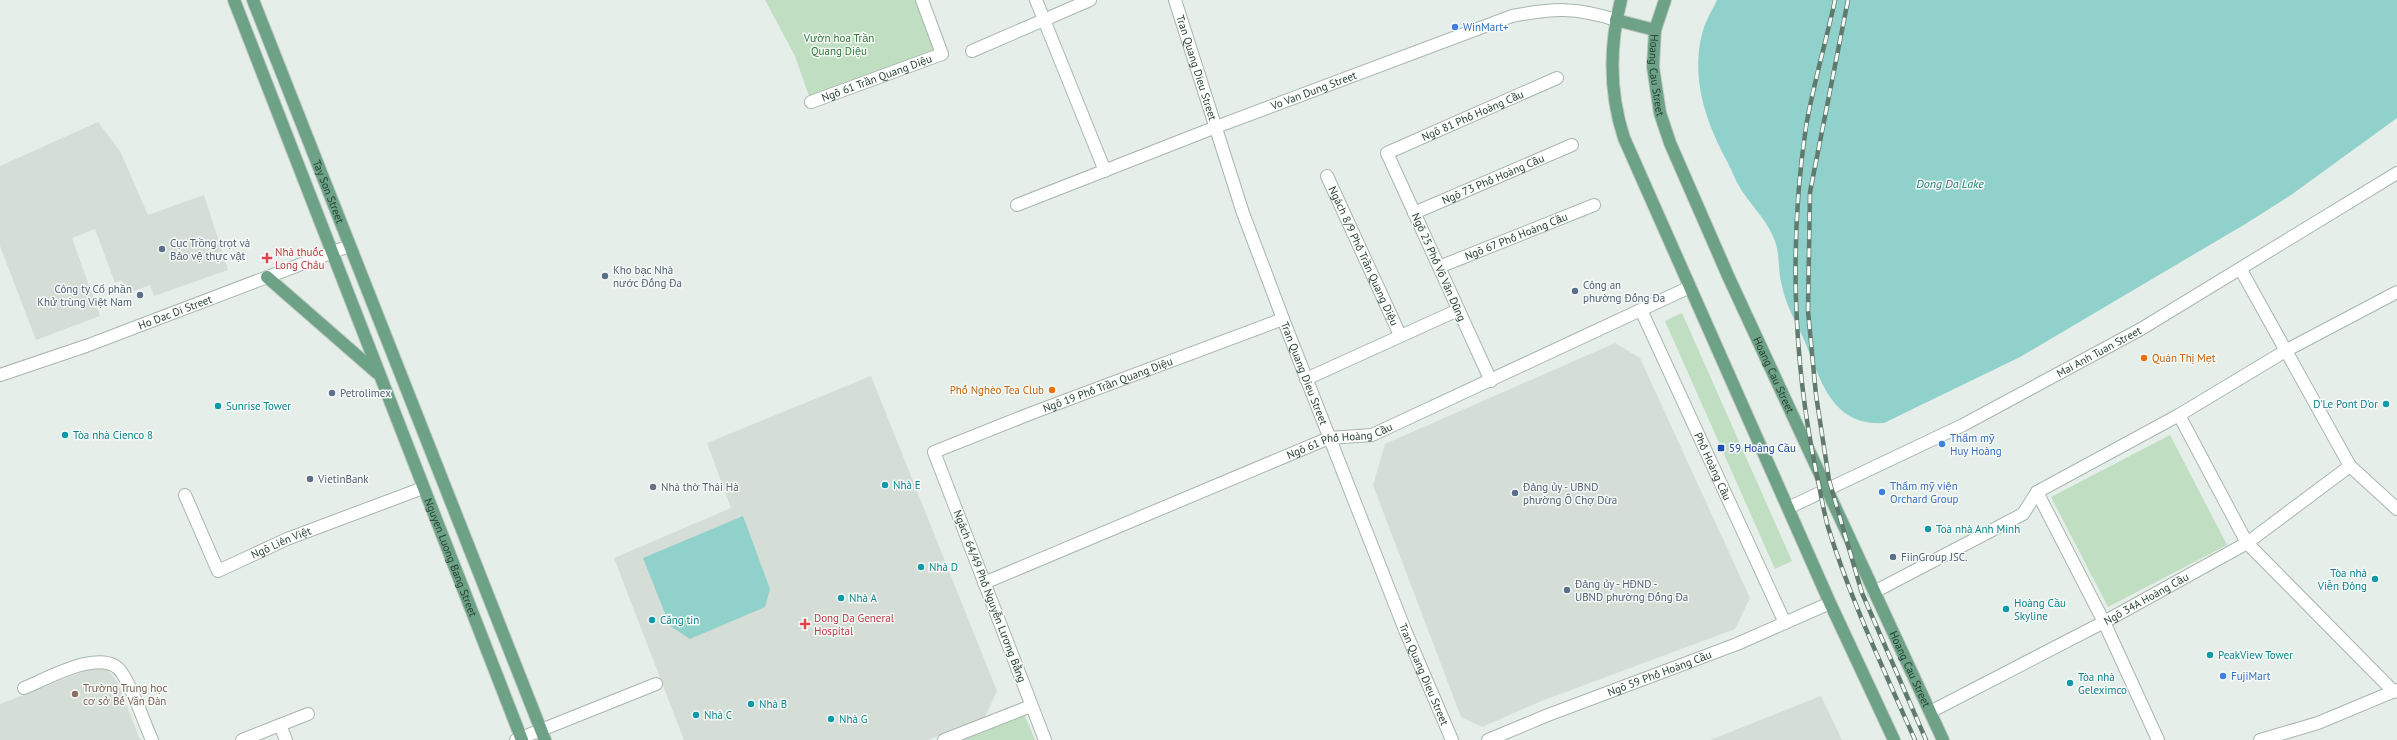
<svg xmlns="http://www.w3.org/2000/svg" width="2397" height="740" font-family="'PT Sans',sans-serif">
  <rect width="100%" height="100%" fill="#e6eee9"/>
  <!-- built -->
  <g fill="#d4ded7">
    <polygon points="98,122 120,151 148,215 204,195 228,270 154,296 150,285 126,294 121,280 115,283 95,229 72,238 100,316 36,340 0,246 0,166"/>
    <polygon points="1615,343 1640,358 1750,598 1735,629 1539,702 1482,727 1461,717 1373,485 1385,444"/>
    <polygon points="871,376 997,691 985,717 928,740 684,740 614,558 731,508 707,443"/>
    <polygon points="103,664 118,683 140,740 0,740 0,704"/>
    <polygon points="1821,696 1842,740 1710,740"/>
  </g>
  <!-- green -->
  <g fill="#c0dec1">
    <polygon points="765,0 922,0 942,54 811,102 795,56"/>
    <polygon points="1682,313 1792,561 1775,569 1665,321"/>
    <polygon points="2170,435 2227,545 2108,607 2051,497"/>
    <polygon points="1024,714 1035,740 960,740"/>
  </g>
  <!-- water -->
  <g fill="#91d1cb">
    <path d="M1717 0H2397V118L2291 195 2247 223 2020 357 1884 423C1832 426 1821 381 1805 342 1797 324 1786 306 1782 286 1778 273 1780 258 1776 244 1769 222 1754 209 1742 191 1736 182 1732 171 1727 161 1705 121 1689 73 1704 27 1707 18 1713 9 1717 0Z"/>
    <polygon points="743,516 770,589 765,607 690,639 670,626 643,558"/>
  </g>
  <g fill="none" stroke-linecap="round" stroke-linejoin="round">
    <!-- minor casing -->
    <g stroke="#a8b6ae" stroke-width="14">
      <g id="minor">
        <polyline points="1036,0 1105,171"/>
        <path id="s1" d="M1175 0 1243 213 1283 319 1405 630 1452 740"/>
        <polyline points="972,51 1090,0"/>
        <path id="s2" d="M811 102 942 54 922 0"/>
        <path id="s3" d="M1327 176 1400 335"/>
        <path id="s4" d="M1017 205 1216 127 1512 16C1554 8 1575 7 1616 20"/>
        <path id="s5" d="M1414 213 1572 145"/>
        <path id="s6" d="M1439 267 1594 205"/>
        <polyline points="2241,270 2350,466 2397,509"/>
        <path id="s7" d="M1641 310 1785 623"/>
        <path id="s8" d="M0 375 86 346 349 246"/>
        <polyline points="1306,379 1458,310"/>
        <path id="s9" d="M1491 381 1387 153 1557 78"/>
        <polyline points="2179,415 2247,543 2394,692"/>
        <polyline points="2037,492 2104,622 2158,740"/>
        <path id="s10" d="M185 495 218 571 287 539 423 488"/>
        <path id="s11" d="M1788 508 1963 425 2141 329 2397 173"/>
        <path id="s12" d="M984 583 1329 438 1372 435 1690 287"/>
        <polyline points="1874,592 2023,514 2037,492 2179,415 2287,350 2397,292"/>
        <path d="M24 688C47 679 105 645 122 673 135 693 142 718 152 740"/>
        <path id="s13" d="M1930 712 2104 622 2247 543 2350 466"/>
        <polyline points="280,725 308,714"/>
        <polyline points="242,740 280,725 286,740"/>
        <polyline points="516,740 656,684"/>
        <polyline points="944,740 1031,706"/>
        <path id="s14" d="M1045 740 934 452 1032 413 1283 319"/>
        <path id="s15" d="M1488 740 1548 715 1737 644 1830 603"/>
        <polyline points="2260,740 2318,723 2397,690"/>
      </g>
    </g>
    <!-- major casing -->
    <g stroke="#c2cac6" stroke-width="14">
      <g id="major">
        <path id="s16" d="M234 0 522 740"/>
        <path id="s17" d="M253 0 545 740"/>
        <path d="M1621 0C1609 47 1609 92 1624 138L1830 603 1894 740"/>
        <path id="s18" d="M1665 0 1655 30 1653 67 1660 113 1670 143 1729 278 1943 740"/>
        <polyline points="1616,20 1655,30"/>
        <polyline points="267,277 377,373"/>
      </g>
    </g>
    <!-- minor -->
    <use href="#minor" stroke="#fff" stroke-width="12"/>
    <!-- major -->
    <use href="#major" stroke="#6da287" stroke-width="12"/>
    <!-- rail casing -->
    <g stroke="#607b6d" stroke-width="4.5">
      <g id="rail">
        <path d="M1835 0C1826 42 1813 85 1806 127 1789 240 1793 359 1816 471 1820 489 1823 509 1828 527 1851 601 1884 670 1915 740"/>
        <polyline points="1848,0 1810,192 1808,311 1816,395 1829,480 1862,593 1926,740"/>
      </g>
    </g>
    <!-- rail -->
    <use href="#rail" stroke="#f7fbf8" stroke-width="3" stroke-dasharray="9" stroke-linecap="butt"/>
  </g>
  <!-- markers -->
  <g fill="#3f7fe0" stroke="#f7fbf8" stroke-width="1.5">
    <circle cx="1455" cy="27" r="4"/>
    <circle cx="1942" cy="444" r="4"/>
    <circle cx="1882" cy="492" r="4"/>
    <circle cx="2223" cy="676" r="4"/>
  </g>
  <g fill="#5c6f8a" stroke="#f7fbf8" stroke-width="1.5">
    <circle cx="162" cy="249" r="4"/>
    <circle cx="605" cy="276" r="4"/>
    <circle cx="1575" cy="291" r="4"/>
    <circle cx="140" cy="295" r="4"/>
    <circle cx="332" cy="393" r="4"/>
    <circle cx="310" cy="479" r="4"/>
    <circle cx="1515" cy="493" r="4"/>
    <circle cx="1893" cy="557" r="4"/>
    <circle cx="1567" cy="590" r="4"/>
  </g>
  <g fill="#e0444e" stroke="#f7fbf8" stroke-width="1.5">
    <path d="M265 252h4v4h4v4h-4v4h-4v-4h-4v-4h4z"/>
    <path d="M803 618h4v4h4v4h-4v4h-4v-4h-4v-4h4z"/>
  </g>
  <g fill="#e8710a" stroke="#f7fbf8" stroke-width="1.5">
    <circle cx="2144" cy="358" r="4"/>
    <circle cx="1052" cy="390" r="4"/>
  </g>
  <g fill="#0f9aa8" stroke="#f7fbf8" stroke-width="1.5">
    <circle cx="2386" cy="404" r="4"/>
    <circle cx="218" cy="406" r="4"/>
    <circle cx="65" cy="435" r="4"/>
    <circle cx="885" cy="485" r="4"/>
    <circle cx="1928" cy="529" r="4"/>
    <circle cx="921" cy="567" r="4"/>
    <circle cx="2375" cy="579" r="4"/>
    <circle cx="841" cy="598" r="4"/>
    <circle cx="2006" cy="609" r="4"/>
    <circle cx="652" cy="620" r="4"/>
    <circle cx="2210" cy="655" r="4"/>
    <circle cx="2070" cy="683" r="4"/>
    <circle cx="751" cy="704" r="4"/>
    <circle cx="696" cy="715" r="4"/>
    <circle cx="831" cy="719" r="4"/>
  </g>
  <rect fill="#1a4fb4" stroke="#f7fbf8" stroke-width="1.5" x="1717" y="444" width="8" height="8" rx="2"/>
  <circle fill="#6b7280" stroke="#f7fbf8" stroke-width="1.5" cx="653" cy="487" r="4"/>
  <circle fill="#8d6e63" stroke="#f7fbf8" stroke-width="1.5" cx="75" cy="694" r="4"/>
  <g text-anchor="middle" stroke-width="3" stroke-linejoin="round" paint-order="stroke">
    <!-- shop labels -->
    <g font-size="11" fill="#366cbe" stroke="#f7fbf8" text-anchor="start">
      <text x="1463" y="31">WinMart+</text>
      <text x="1950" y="442">Thẩm mỹ<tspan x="1950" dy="13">Huy Hoàng</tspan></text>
      <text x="1890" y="490">Thẩm mỹ viện<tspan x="1890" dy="13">Orchard Group</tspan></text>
      <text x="2231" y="680">FujiMart</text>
    </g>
    <!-- park labels -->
    <g font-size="11" fill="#31763a" stroke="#f7fbf8">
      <text x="839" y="42">Vườn hoa Trần<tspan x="839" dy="13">Quang Diệu</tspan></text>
    </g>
    <!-- street labels -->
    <g font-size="11" fill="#254032" stroke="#f7fbf8">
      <text dy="4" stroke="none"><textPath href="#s1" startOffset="71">Tran Quang Dieu Street</textPath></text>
      <text dy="4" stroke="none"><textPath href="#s18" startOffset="77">Hoang Cau Street</textPath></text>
      <text dy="4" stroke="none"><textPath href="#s2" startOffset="70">Ngõ 61 Trần Quang Diệu</textPath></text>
      <text dy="4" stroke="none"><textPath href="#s4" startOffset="318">Vo Van Dung Street</textPath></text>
      <text dy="4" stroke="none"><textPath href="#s9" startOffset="344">Ngõ 81 Phố Hoàng Cầu</textPath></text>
      <text dy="4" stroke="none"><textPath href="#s5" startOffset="86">Ngõ 73 Phố Hoàng Cầu</textPath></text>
      <text dy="4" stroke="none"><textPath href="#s17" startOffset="206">Tay Son Street</textPath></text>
      <text dy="4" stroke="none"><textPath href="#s6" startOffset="83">Ngõ 67 Phố Hoàng Cầu</textPath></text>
      <text dy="4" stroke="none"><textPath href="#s3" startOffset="88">Ngách 8/9 Phố Trần Quang Diệu</textPath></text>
      <text transform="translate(1439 267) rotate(66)" y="4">Ngõ 25 Phố Võ Văn Dũng</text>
      <text dy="4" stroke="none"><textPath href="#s8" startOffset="186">Ho Dac Di Street</textPath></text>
      <text dy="4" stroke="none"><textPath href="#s11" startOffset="348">Mai Anh Tuan Street</textPath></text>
      <text dy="4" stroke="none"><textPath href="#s1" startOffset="395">Tran Quang Dieu Street</textPath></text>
      <text dy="4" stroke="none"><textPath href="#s18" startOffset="401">Hoang Cau Street</textPath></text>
      <text dy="4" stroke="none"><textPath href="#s14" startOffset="495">Ngõ 19 Phố Trần Quang Diệu</textPath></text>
      <text dy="4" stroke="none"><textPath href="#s12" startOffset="384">Ngõ 61 Phố Hoàng Cầu</textPath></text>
      <text dy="4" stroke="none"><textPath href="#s7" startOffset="172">Phố Hoàng Cầu</textPath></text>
      <text dy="4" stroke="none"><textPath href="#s10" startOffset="152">Ngõ Liên Việt</textPath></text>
      <text dy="4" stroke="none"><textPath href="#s16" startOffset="598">Nguyen Luong Bang Street</textPath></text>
      <text transform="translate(990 596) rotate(69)" y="4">Ngách 64/49 Phố Nguyễn Lương Bằng</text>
      <text dy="4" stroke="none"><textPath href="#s13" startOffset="244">Ngõ 34A Hoàng Cầu</textPath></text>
      <text dy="4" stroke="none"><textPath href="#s18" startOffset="725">Hoang Cau Street</textPath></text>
      <text dy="4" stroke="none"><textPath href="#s15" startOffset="184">Ngõ 59 Phố Hoàng Cầu</textPath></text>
      <text dy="4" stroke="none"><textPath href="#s1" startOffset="719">Tran Quang Dieu Street</textPath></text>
    </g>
    <!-- service labels -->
    <g font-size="11" fill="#4e5e75" stroke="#f7fbf8" text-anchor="start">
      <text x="170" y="247">Cục Trồng trọt và<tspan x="170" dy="13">Bảo vệ thực vật</tspan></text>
      <text x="613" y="274">Kho bạc Nhà<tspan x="613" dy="13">nước Đống Đa</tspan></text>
      <text x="1583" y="289">Công an<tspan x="1583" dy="13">phường Đống Đa</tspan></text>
      <text x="132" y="293" text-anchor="end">Công ty Cổ phần<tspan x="132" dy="13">Khử trùng Việt Nam</tspan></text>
      <text x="340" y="397">Petrolimex</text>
      <text x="318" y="483">VietinBank</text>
      <text x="1523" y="491">Đảng ủy - UBND<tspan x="1523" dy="13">phường Ô Chợ Dừa</tspan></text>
      <text x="1901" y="561">FiinGroup JSC.</text>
      <text x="1575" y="588">Đảng ủy - HĐND -<tspan x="1575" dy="13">UBND phường Đống Đa</tspan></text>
    </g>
    <!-- health labels -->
    <g font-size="11" fill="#be3a42" stroke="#f7fbf8" text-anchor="start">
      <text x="275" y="256">Nhà thuốc<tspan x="275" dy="13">Long Châu</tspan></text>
      <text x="814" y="622">Dong Da General<tspan x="814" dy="13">Hospital</tspan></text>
    </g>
    <!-- food labels -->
    <g font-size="11" fill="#c56008" stroke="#f7fbf8" text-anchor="start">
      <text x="2152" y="362">Quán Thị Mẹt</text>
      <text x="1044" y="394" text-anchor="end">Phố Nghèo Tea Club</text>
    </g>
    <!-- culture labels -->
    <g font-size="11" fill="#0d838f" stroke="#f7fbf8" text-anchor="start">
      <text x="2378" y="408" text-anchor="end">D'Le Pont D'or</text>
      <text x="226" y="410">Sunrise Tower</text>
      <text x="73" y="439">Tòa nhà Cienco 8</text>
      <text x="893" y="489">Nhà E</text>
      <text x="1936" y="533">Toà nhà Anh Minh</text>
      <text x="929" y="571">Nhà D</text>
      <text x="2367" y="577" text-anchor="end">Tòa nhà<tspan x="2367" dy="13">Viễn Đông</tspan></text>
      <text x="849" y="602">Nhà A</text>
      <text x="2014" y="607">Hoàng Cầu<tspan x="2014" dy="13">Skyline</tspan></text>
      <text x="660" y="624">Căng tin</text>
      <text x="2218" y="659">PeakView Tower</text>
      <text x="2078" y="681">Tòa nhà<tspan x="2078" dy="13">Geleximco</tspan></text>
      <text x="759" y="708">Nhà B</text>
      <text x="704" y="719">Nhà C</text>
      <text x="839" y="723">Nhà G</text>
    </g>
    <!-- transit labels -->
    <g font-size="11" fill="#164399" stroke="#f7fbf8" text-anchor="start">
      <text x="1729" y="452">59 Hoàng Cầu</text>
    </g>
    <!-- worship labels -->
    <g font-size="11" fill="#5b616d" stroke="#f7fbf8" text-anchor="start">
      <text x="661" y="491">Nhà thờ Thái Hà</text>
    </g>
    <!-- education labels -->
    <g font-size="11" fill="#785e54" stroke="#f7fbf8" text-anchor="start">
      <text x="83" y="692">Trường Trung học<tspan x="83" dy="13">cơ sở Bế Văn Đàn</tspan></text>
    </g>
    <!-- water labels -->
    <g font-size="12" font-style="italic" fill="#217b74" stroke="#f7fbf8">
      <text x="1950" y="188">Dong Da Lake</text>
    </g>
  </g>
</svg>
